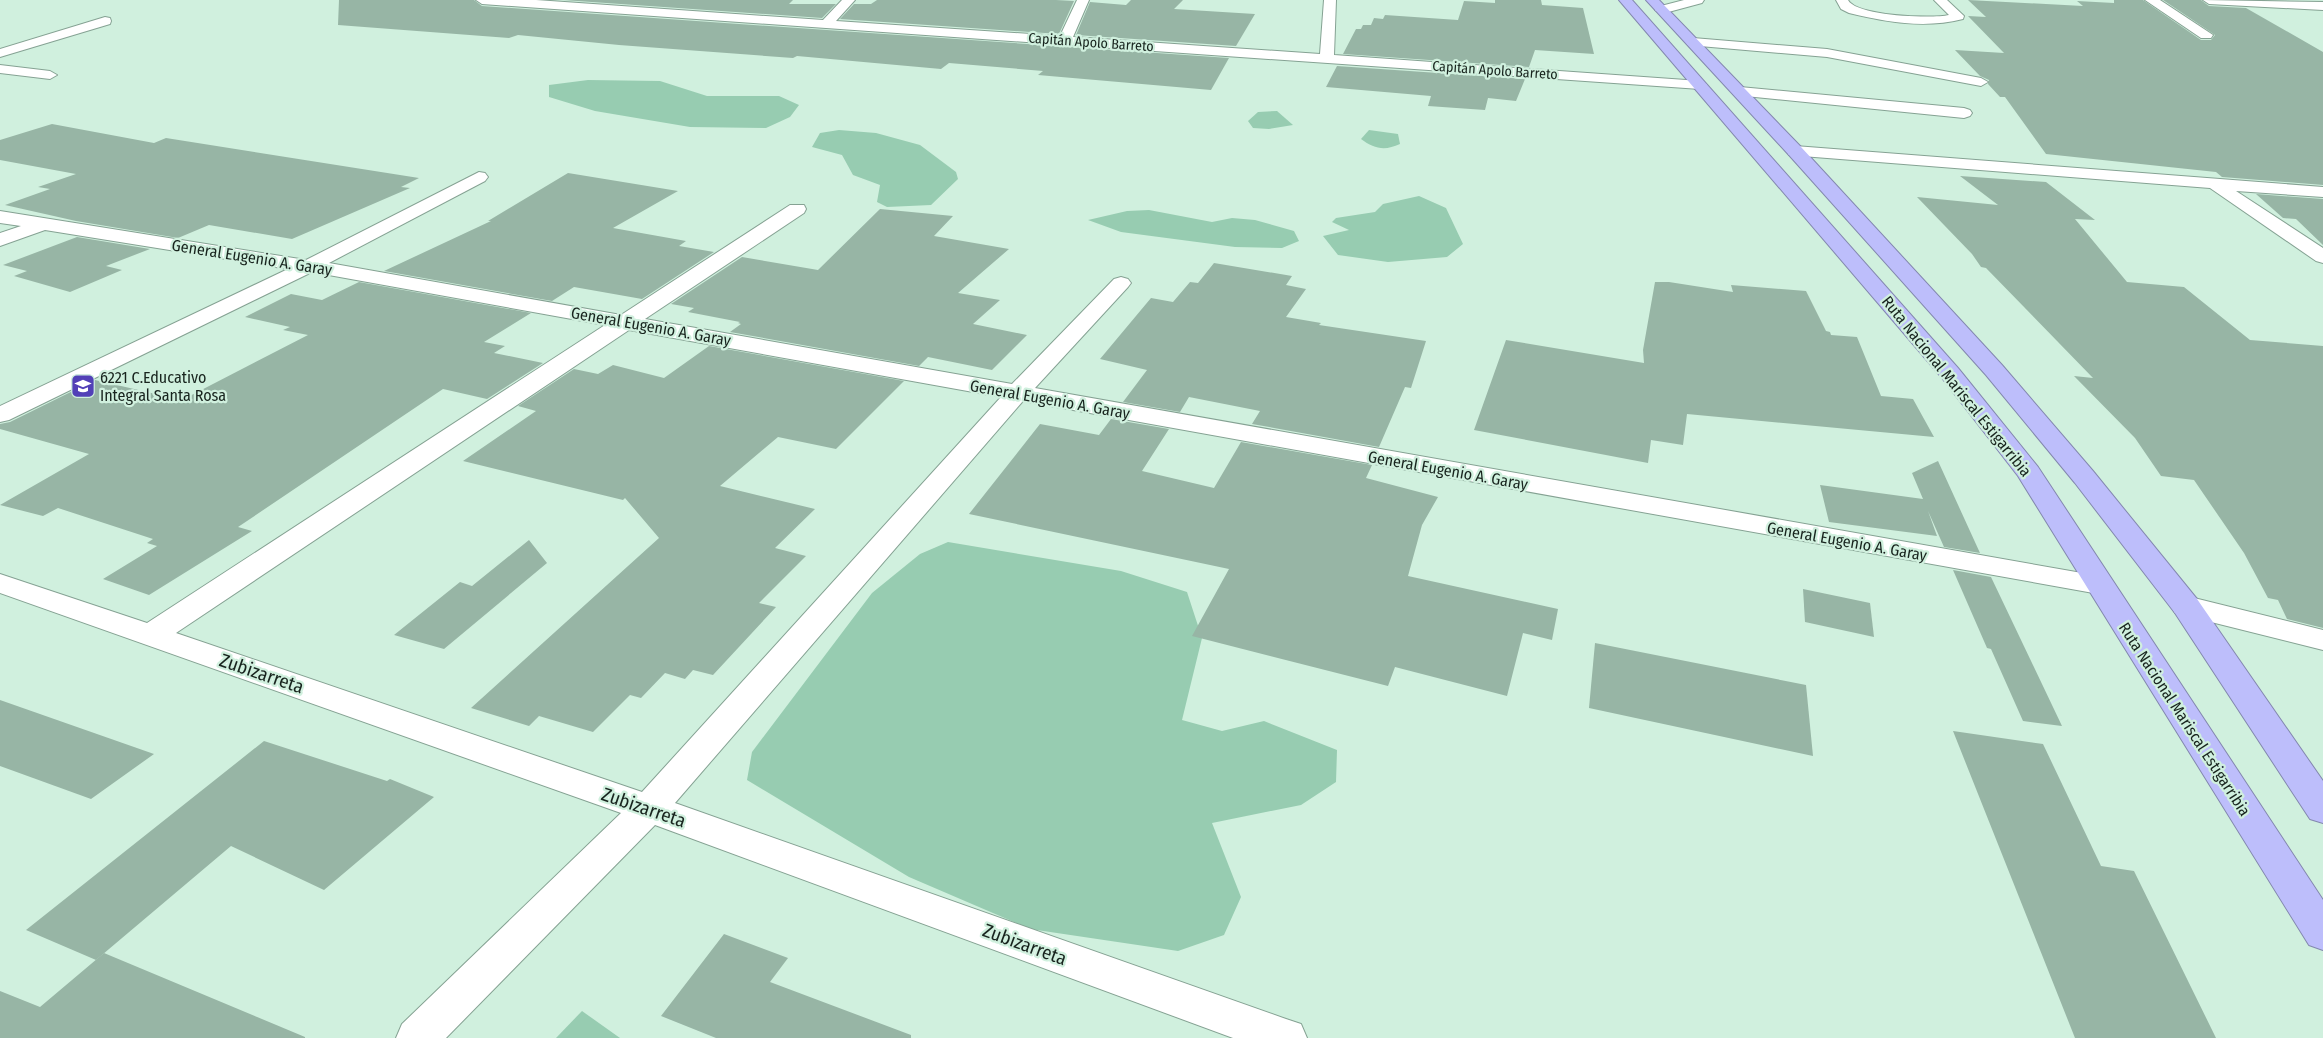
<svg xmlns="http://www.w3.org/2000/svg" width="2323" height="1038" font-family="'Fira Sans Condensed',sans-serif">
  <rect width="100%" height="100%" fill="#d0f0de"/>
  <!-- green -->
  <g fill="#97ccb1">
    <polygon points="588,80 660,81 707,96 779,96 799,105 790,117 766,128 690,127 595,111 549,97 549,85"/>
    <polygon points="1277,111 1293,125 1269,129 1253,128 1248,121 1258,112"/>
    <polygon points="839,130 876,133 920,145 956,172 958,179 931,205 887,207 877,202 880,185 853,175 842,155 812,147 820,133"/>
    <path d="M1369 130 1398 134 1400 144C1385 151 1374 149 1361 139Z"/>
    <polygon points="1419,196 1446,208 1463,244 1447,257 1388,262 1338,255 1323,236 1349,230 1332,222 1336,218 1375,212 1383,204"/>
    <polygon points="1149,210 1212,222 1232,218 1255,220 1294,231 1299,241 1282,248 1235,247 1121,232 1088,220 1127,211"/>
    <polygon points="948,542 1121,571 1187,592 1202,638 1182,720 1222,731 1264,721 1337,750 1336,782 1301,805 1212,823 1241,897 1224,935 1178,951 1030,929 909,877 747,780 752,752 872,593 920,554"/>
    <polygon points="582,1011 620,1038 556,1038"/>
  </g>
  <!-- building -->
  <g fill="#97b5a5">
    <polygon points="339,0 474,0 482,6 1229,58 1211,90 1038,75 1043,71 949,63 941,69 797,56 793,58 619,45 518,35 509,38 338,25"/>
    <polygon points="563,0 793,0 789,4 836,4 822,18"/>
    <polygon points="877,0 1056,0 1074,1 1059,34 840,19 854,4 871,4"/>
    <polygon points="1131,0 1183,0 1174,9 1255,14 1236,46 1076,35 1090,2 1126,5"/>
    <polygon points="1495,0 1541,0 1542,5 1583,8 1594,54 1535,50 1529,67 1343,54 1356,29 1361,29 1363,25 1371,25 1374,18 1383,19 1385,15 1458,20 1464,1 1495,3"/>
    <polygon points="1968,0 2083,6 2077,1 2114,3 2114,0 2143,0 2201,40 2211,40 2215,35 2163,0 2201,0 2209,6 2246,8 2323,52 2323,185 2222,177 2216,172 2046,154 2005,97 2000,97 1988,84 1989,80 1980,76 1955,50 2004,53 1968,16 1986,17"/>
    <polygon points="1337,66 1525,79 1516,101 1488,98 1485,110 1428,106 1431,96 1326,87"/>
    <polygon points="52,124 154,143 166,138 419,178 401,187 410,188 292,239 209,225 178,238 76,221 5,205 50,189 38,187 76,174 0,160 0,140"/>
    <polygon points="568,173 678,191 613,228 686,241 679,246 714,252 642,299 574,287 552,301 384,271 491,221 488,221"/>
    <polygon points="1960,176 2046,182 2095,220 2075,219 2127,282 2184,287 2250,340 2323,346 2323,628 2287,619 2278,600 2268,598 2244,553 2194,480 2161,476 2135,438 2074,376 2093,378 1986,268 1981,267 1972,254 1917,197 1998,205"/>
    <polygon points="2256,194 2323,199 2323,245 2296,219 2283,218"/>
    <polygon points="880,209 953,216 934,236 1009,249 958,293 1000,300 973,324 1027,335 992,370 928,357 919,366 730,332 741,324 738,323 740,322 688,312 694,308 671,304 742,257 818,270"/>
    <polygon points="77,237 150,249 106,266 122,270 70,292 14,276 27,271 3,265"/>
    <polygon points="1214,263 1292,276 1286,285 1306,289 1286,317 1321,323 1319,325 1426,341 1411,388 1405,387 1379,447 1252,424 1260,411 1189,397 1180,412 1123,402 1147,370 1100,359 1151,298 1173,302 1190,282 1198,283"/>
    <polygon points="359,282 531,313 484,342 505,346 494,353 543,363 487,399 443,389 238,527 252,531 149,595 103,579 157,546 147,543 153,539 58,508 43,516 0,505 89,454 0,429 0,424 10,422 95,380 182,400 308,335 283,330 290,327 245,317 291,294 322,300"/>
    <polygon points="1655,282 1669,282 1733,292 1731,285 1806,291 1826,331 1830,332 1831,335 1857,337 1881,396 1913,399 1934,437 1687,414 1683,445 1651,440 1648,463 1474,430 1506,340 1644,363 1643,350"/>
    <polygon points="709,346 904,381 836,449 778,437 720,486 815,509 775,548 806,556 759,603 776,607 713,675 693,670 685,679 665,673 641,698 630,695 593,732 539,716 529,726 471,708 659,538 625,498 623,500 463,461 536,411 518,406 574,369 598,374 613,365 664,378"/>
    <polygon points="1111,419 1169,429 1142,471 1214,488 1241,442 1372,465 1366,478 1438,497 1422,525 1408,576 1558,609 1552,640 1523,633 1507,696 1395,667 1388,686 1192,636 1229,569 969,514 1040,424 1099,435"/>
    <polygon points="1938,461 1980,553 1944,547 1928,511 1937,536 1829,522 1820,485 1923,499 1912,473"/>
    <polygon points="529,540 547,563 444,649 394,635 460,582 472,586"/>
    <polygon points="1953,570 1991,577 2062,726 2023,721 1991,649 1987,648"/>
    <polygon points="1803,589 1870,603 1874,637 1805,622"/>
    <polygon points="1595,643 1806,685 1813,756 1589,708"/>
    <polygon points="0,700 154,754 91,799 0,766"/>
    <polygon points="1953,731 2043,744 2101,866 2134,871 2216,1038 2075,1038"/>
    <polygon points="264,741 387,781 390,779 434,797 324,890 231,846 96,960 26,930"/>
    <polygon points="724,934 788,958 770,982 911,1035 911,1038 716,1038 661,1016"/>
    <polygon points="104,953 305,1037 305,1038 0,1038 0,991 40,1007"/>
  </g>
  <g fill="none" stroke-linecap="round" stroke-linejoin="round">
    <!-- minor casing -->
    <g stroke="#85a293" stroke-width="2">
      <g id="minor">
        <polygon points="476,0 536,0 823,20 842,0 855,0 836,21 1060,36 1077,0 1089,0 1073,37 1320,54 1324,0 1336,0 1334,55 1700,81 1707,85 1700,89 482,4"/>
        <polygon points="1684,0 1704,0 1702,3 1661,14 1655,10 1657,7"/>
        <path d="M1836 0H1848C1856 16 1932 19 1949 15L1934 0H1947L1964 16 1963 19C1924 29 1887 22 1849 13L1841 9Z"/>
        <polygon points="2145,0 2160,0 2213,35 2211,38 2201,38"/>
        <polygon points="2203,0 2323,2 2323,10 2209,4"/>
        <polygon points="105,17 110,18 111,21 110,24 0,57 0,49"/>
        <polygon points="1693,38 1827,49 1981,78 1988,82 1981,86 1827,57 1688,45 1686,42"/>
        <polygon points="0,65 50,71 57,75 50,79 0,73"/>
        <polygon points="1740,87 1964,108 1970,110 1972,113 1970,116 1964,118 1735,95 1732,92"/>
        <polygon points="1795,146 2323,187 2323,197 2236,191 2323,248 2323,263 2316,261 2210,188 1789,155 1787,151 1789,147"/>
        <path d="M479 172 485 173 488 177 485 181 329 263 621 315 790 205H804L806 209 804 213 645 319 1012 384 1114 279 1121 277 1128 279 1131 283 1128 287 1035 388 2099 576 2109 578 2114 585 2109 592 2099 594 1023 401 675 803 1286 1019 1301 1024 1307 1038H1233L655 825 446 1038H396L402 1024 621 813 0 593V574L147 623 605 325 312 272 9 420 0 422V406L288 269 45 230 0 246V233L21 226 0 223V211L306 260ZM629 330 1001 397 642 792 176 633Z"/>
        <polygon points="2186,596 2323,630 2323,650 2175,613 2171,606 2175,599"/>
      </g>
    </g>
    <!-- highway casing -->
    <g stroke="#8388ae" stroke-width="2">
      <g id="highway">
        <polygon points="1619,0 1632,0 1958,368 2038,467 2323,900 2323,950 2309,945 2018,476 1942,378"/>
        <polygon points="1646,0 1659,0 1801,147 2002,365 2093,471 2197,599 2323,781 2323,823 2310,819 2175,613 2075,483 1986,375 1789,155"/>
      </g>
    </g>
    <!-- minor -->
    <use href="#minor" fill="#fff" fill-rule="evenodd"/>
    <!-- highway -->
    <use href="#highway" fill="#bdbefb" fill-rule="evenodd"/>
  </g>
  <!-- icons -->
  <defs>
    <g id="school-square" transform="scale(1.25)"><rect x="-9" y="-9" width="18" height="18" rx="4" fill="#5240b7" stroke="#d0f0de"/><path d="M0-5L7-2L0 1L-7-2ZM-4 1L0 2.5L4 1V4Q0 6-4 4Z" fill="#fff"/></g>
  </defs>
  <g fill-rule="evenodd">
    <use href="#school-square" x="83" y="386"/>
  </g>
  <g text-anchor="middle" stroke-width="4.5" stroke-linejoin="round" paint-order="stroke">
    <!-- far-street labels -->
    <g font-size="14" fill="#18241e" stroke="#d0f0de">
      <text transform="translate(1091 42) rotate(4)" y="5">Capitán Apolo Barreto</text>
      <text transform="translate(1495 70) rotate(4)" y="5">Capitán Apolo Barreto</text>
    </g>
    <!-- street labels -->
    <g font-size="16" fill="#18241e" stroke="#d0f0de">
      <text transform="translate(252 257) rotate(9)" y="6">General Eugenio A. Garay</text>
      <text transform="translate(651 326) rotate(10)" y="6">General Eugenio A. Garay</text>
      <text transform="translate(1957 386) rotate(51)" y="6">Ruta Nacional Mariscal Estigarribia</text>
      <text transform="translate(1050 399) rotate(10)" y="6">General Eugenio A. Garay</text>
      <text transform="translate(1448 470) rotate(10)" y="6">General Eugenio A. Garay</text>
      <text transform="translate(1847 541) rotate(10)" y="6">General Eugenio A. Garay</text>
      <text transform="translate(2185 719) rotate(57)" y="6">Ruta Nacional Mariscal Estigarribia</text>
    </g>
    <!-- poi labels -->
    <g font-size="16" fill="#18241e" stroke="#d0f0de" text-anchor="start">
      <text x="100" y="383">6221 C.Educativo<tspan x="100" dy="18">Integral Santa Rosa</tspan></text>
    </g>
    <!-- near-street labels -->
    <g font-size="19" fill="#18241e" stroke="#d0f0de">
      <text transform="translate(262 673) rotate(19)" y="7">Zubizarreta</text>
      <text transform="translate(644 807) rotate(19)" y="7">Zubizarreta</text>
      <text transform="translate(1025 944) rotate(20)" y="7">Zubizarreta</text>
    </g>
  </g>
</svg>
